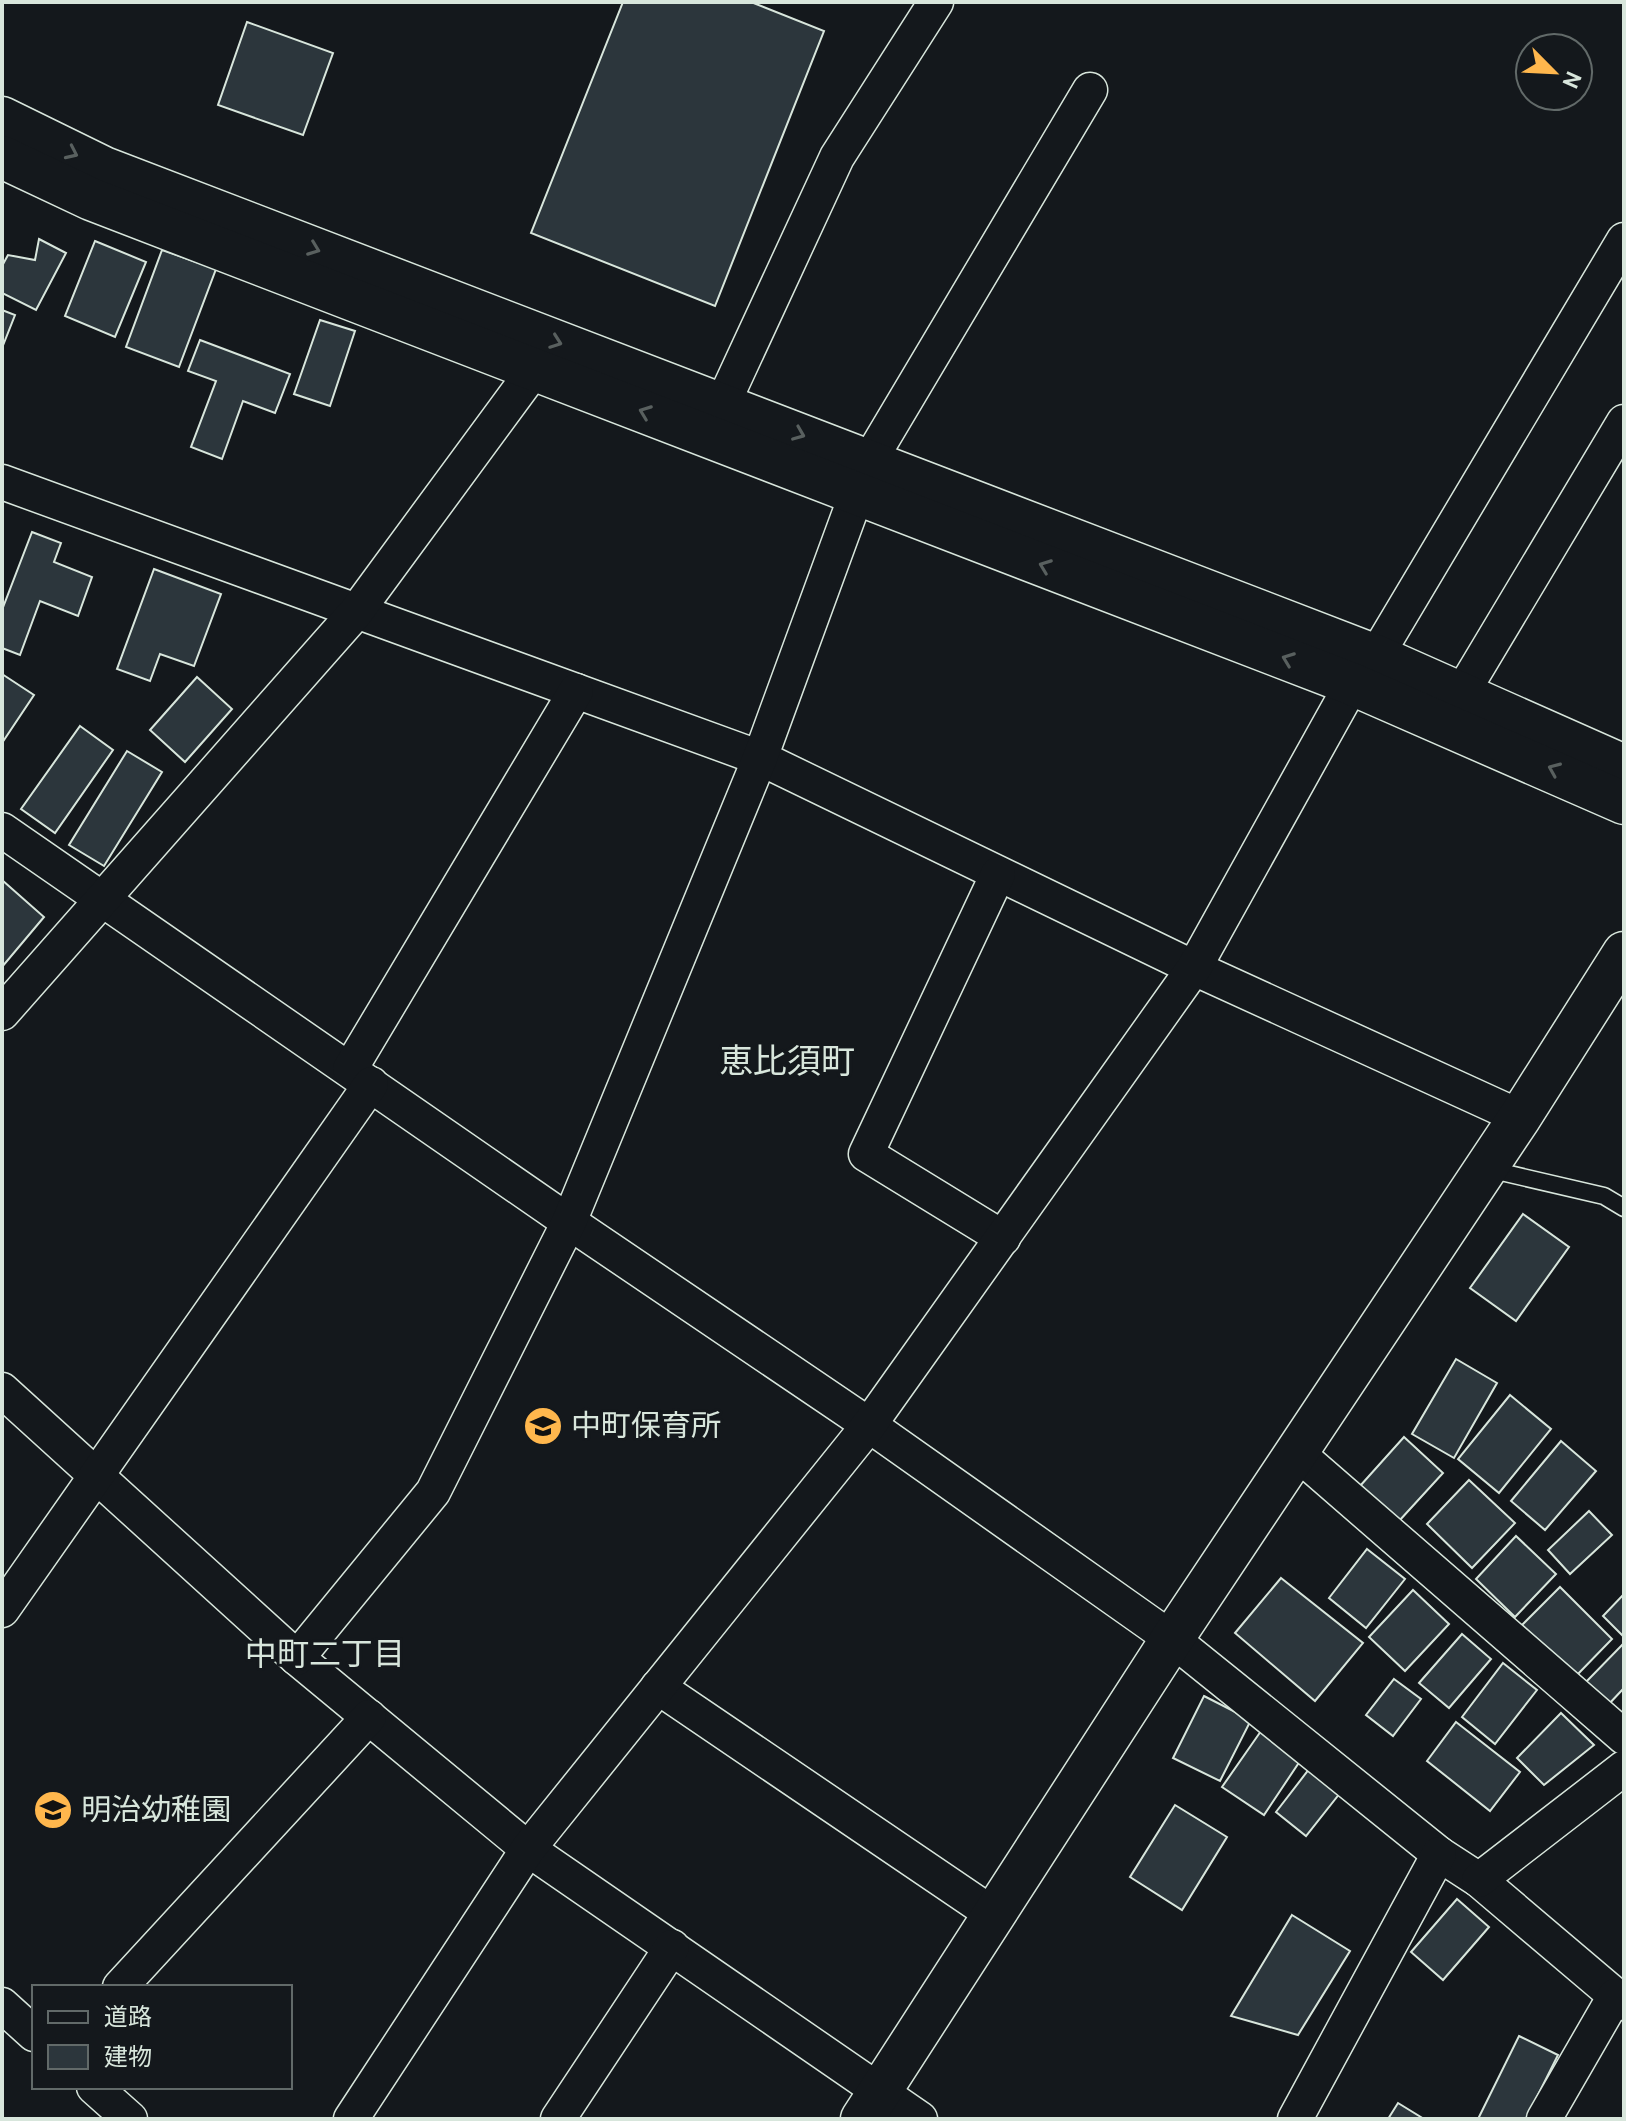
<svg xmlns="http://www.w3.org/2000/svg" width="1626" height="2121" font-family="Cabin,'Noto Sans JP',sans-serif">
  <rect width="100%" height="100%" fill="#14181c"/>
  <!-- building -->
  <g fill="#2c363c" stroke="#d8e6dc" stroke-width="2">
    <polygon points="623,2 751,2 824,31 715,306 531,233"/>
    <polygon points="247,22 333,53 303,135 218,105"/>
    <polygon points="39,239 66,253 36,310 2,293 2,266 8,255 35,260"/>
    <polygon points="95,241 146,262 115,337 65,316"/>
    <polygon points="162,250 216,269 179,367 126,347"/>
    <polygon points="2,310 15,315 2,348"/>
    <polygon points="320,320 355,331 330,406 294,394"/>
    <polygon points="200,340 290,374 275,413 243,401 222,459 191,447 216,381 188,371"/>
    <polygon points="32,532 61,543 54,562 92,577 78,616 40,601 20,655 2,648 2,610"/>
    <polygon points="154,569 221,594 194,666 160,654 150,681 117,669"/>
    <polygon points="2,674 34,695 2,743"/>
    <polygon points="197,677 232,709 185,762 150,730"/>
    <polygon points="80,726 113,750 55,833 21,809"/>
    <polygon points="127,751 162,772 104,866 69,845"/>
    <polygon points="2,880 44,917 2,967"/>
    <polygon points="1523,1214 1569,1247 1516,1321 1470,1288"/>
    <polygon points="1456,1359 1497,1383 1454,1458 1412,1434"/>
    <polygon points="1510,1395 1551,1429 1499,1493 1458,1459"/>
    <polygon points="1404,1437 1443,1473 1399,1521 1360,1486"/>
    <polygon points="1561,1441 1596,1471 1545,1530 1511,1501"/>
    <polygon points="1469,1480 1515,1523 1472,1568 1427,1524"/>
    <polygon points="1589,1511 1612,1535 1570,1574 1548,1550"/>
    <polygon points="1516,1536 1556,1574 1515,1617 1476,1579"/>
    <polygon points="1367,1549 1405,1579 1366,1628 1329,1598"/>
    <polygon points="1281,1578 1363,1643 1315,1701 1235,1633"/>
    <polygon points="1560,1587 1612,1639 1575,1677 1522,1625"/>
    <polygon points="1413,1590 1449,1624 1405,1671 1369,1637"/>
    <polygon points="1624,1594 1624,1637 1603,1616"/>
    <polygon points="1462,1634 1491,1659 1449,1708 1419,1683"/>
    <polygon points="1624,1643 1624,1688 1607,1706 1584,1684"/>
    <polygon points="1503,1663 1537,1690 1495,1744 1462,1717"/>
    <polygon points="1394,1679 1421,1699 1393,1736 1366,1715"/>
    <polygon points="1204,1696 1251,1720 1220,1781 1173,1758"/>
    <polygon points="1561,1713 1594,1745 1544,1785 1517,1758"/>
    <polygon points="1456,1722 1520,1772 1490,1811 1427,1761"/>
    <polygon points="1261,1731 1302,1758 1264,1815 1222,1787"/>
    <polygon points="1313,1764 1344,1788 1306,1836 1276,1812"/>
    <polygon points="1175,1805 1227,1837 1182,1910 1130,1877"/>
    <polygon points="1457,1899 1489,1927 1443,1980 1411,1952"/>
    <polygon points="1292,1915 1350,1951 1298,2035 1231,2016"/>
    <polygon points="1519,2036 1558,2055 1526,2119 1478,2119"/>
    <polygon points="1398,2103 1424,2119 1388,2119"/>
  </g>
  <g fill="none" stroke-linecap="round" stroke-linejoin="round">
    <!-- service casing -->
    <g stroke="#d8e6dc" stroke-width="19">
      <polyline id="service" points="1488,1169 1604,1196 1624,1208"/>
    </g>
    <!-- minor casing -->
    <g stroke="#d8e6dc" stroke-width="37">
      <g id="minor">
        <polyline points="711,429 837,157 936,2"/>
        <polyline points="2,482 760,758 1194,968 1520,1117"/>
        <polyline points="1448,716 1624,422"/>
        <polyline points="2,830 569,1222 869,1425 1172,1639 1439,1854 1479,1880 1624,2003"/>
        <polyline points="998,874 866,1154 1003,1238"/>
        <polyline points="2,1013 356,612 534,370"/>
        <polyline points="350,1069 576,691"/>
        <polyline points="2,1390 297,1658 528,1849 920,2119"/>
        <polyline points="1296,1452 1624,1737"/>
        <polyline points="2,1610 371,1084"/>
        <polyline points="297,1658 433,1492 569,1222 760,758 868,463 1090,90"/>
        <polyline points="658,1687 994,1915"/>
        <polyline points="1479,1880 1624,1768"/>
        <polyline points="120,1987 369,1717"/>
        <polyline points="2,2005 34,2034"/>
        <polyline points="94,2087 130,2119"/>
        <polyline points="351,2119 528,1849 869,1425 1194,968 1352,684 1376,656 1624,240"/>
        <polyline points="558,2119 672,1947"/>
        <polyline points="1295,2119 1439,1854"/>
        <polyline points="1544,2119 1615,1996"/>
      </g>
    </g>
    <!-- tertiary casing -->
    <g stroke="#d8e6dc" stroke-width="45">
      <g id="tertiary">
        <polyline points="2,118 104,168 1376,656 1624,766"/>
        <polyline points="2,157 91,199 1352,684 1624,803"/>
        <polyline points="862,2119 1172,1639 1520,1117 1624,953"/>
      </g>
    </g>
    <!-- service -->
    <use href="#service" stroke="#14181c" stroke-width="16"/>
    <!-- minor -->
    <use href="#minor" stroke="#14181c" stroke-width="34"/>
    <!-- tertiary -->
    <use href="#tertiary" stroke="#14181c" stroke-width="42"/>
  </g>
  <!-- one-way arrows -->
  <defs><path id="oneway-chevron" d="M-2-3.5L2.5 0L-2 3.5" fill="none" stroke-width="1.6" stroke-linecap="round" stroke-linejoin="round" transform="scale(2)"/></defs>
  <g stroke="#59605f">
    <use href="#oneway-chevron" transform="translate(72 153) rotate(25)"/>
    <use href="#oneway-chevron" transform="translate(314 249) rotate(21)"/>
    <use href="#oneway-chevron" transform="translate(556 342) rotate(20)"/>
    <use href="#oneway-chevron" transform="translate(645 412) rotate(-159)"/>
    <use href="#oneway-chevron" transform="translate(799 434) rotate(22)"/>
    <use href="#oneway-chevron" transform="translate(1045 566) rotate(-159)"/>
    <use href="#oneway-chevron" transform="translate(1288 659) rotate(-159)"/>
    <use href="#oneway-chevron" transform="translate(1554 769) rotate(-157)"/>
  </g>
  <!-- icons -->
  <defs>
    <g id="school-disc" transform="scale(2)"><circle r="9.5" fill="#ffb74d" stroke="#14181c"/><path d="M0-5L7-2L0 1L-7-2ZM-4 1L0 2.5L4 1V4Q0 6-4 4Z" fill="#111"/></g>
  </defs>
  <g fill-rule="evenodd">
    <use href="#school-disc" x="543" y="1426"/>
    <use href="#school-disc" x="53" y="1810"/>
  </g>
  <g text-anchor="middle" stroke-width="6" stroke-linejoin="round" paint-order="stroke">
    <!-- poi labels -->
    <g font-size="30" fill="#d8e6dc" stroke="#14181c" text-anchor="start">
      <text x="571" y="1436">中町保育所</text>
      <text x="81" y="1820">明治幼稚園</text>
    </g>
    <!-- neighbourhood labels -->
    <g font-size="32" fill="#d8e6dc" stroke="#14181c">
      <text x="325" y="1665">中町二丁目</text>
    </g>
    <!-- quarter labels -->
    <g font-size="34" fill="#d8e6dc" stroke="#14181c">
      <text x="787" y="1073">恵比須町</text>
    </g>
  </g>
  <!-- border -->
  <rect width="1626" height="2121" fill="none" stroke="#d8e6dc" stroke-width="8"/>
  <!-- legend -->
  <rect x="32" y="1985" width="260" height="104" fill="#14181c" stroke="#626a69" stroke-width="2"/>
  <rect x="48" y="2011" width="40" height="12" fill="#14181c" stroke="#626a69" stroke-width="2"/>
  <text x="104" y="2025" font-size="24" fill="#d8e6dc">道路</text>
  <rect x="48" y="2045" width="40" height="24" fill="#2c363c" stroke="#626a69" stroke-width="2"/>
  <text x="104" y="2065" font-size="24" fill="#d8e6dc">建物</text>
  <!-- north arrow -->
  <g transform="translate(1554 72) rotate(114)"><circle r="38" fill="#14181c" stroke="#626a69" stroke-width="2"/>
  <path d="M0-6L14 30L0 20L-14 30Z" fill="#ffb74d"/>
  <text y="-12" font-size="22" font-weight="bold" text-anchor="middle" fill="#d8e6dc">N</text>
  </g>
</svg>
